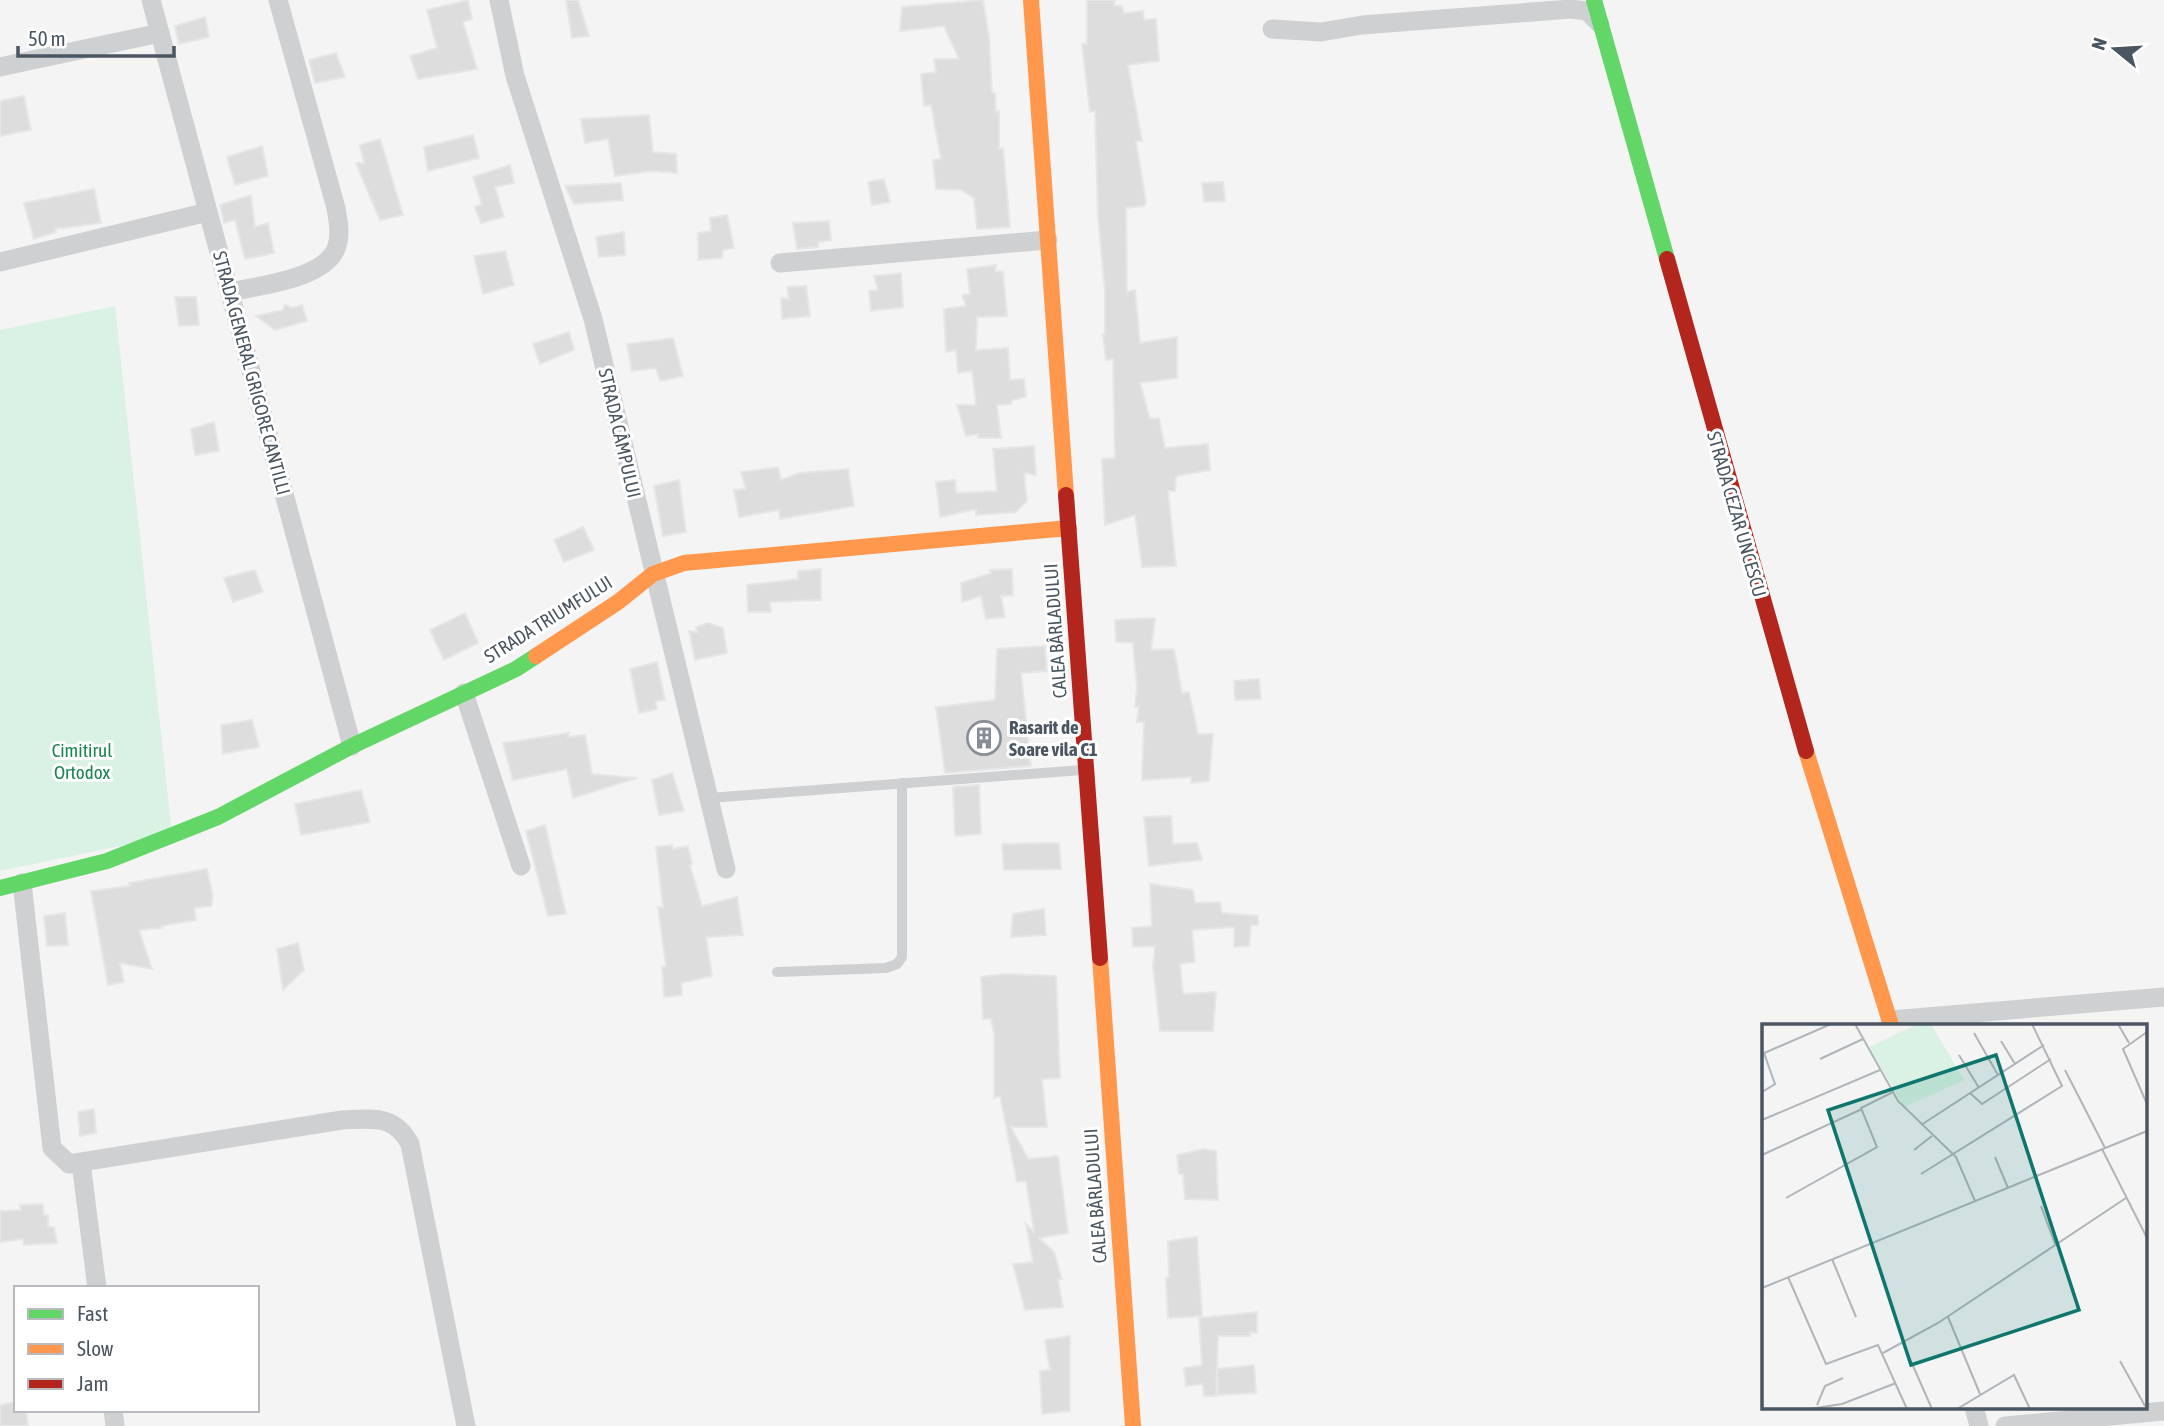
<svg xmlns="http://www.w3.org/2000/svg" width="2164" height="1426" font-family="'Asap Condensed',sans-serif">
  <rect width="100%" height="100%" fill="#f4f4f4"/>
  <!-- green -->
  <polygon fill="#d9f2e3" points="115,306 172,835 0,871 0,330"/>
  <!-- building -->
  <g fill="#ddddde" stroke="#e5e6e7" stroke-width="2">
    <polygon points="468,0 472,19 463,22 477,69 418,79 410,56 437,48 427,10"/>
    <polygon points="566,0 578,0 589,36 572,38"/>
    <polygon points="983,0 989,37 992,93 995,93 996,112 999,111 999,149 1003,148 1010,227 977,229 974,198 961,190 936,189 933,160 941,159 931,105 924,106 921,74 936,72 934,59 959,59 944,26 900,31 902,7"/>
    <polygon points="1087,0 1115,0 1114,5 1122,6 1124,13 1143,11 1144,20 1156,19 1159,61 1128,65 1142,141 1136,141 1146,202 1144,206 1126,208 1127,292 1135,290 1140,343 1177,337 1177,378 1140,383 1150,419 1159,418 1165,448 1208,444 1210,470 1176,476 1175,491 1168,491 1176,566 1142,567 1135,515 1105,525 1102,459 1115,458 1113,359 1106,360 1103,334 1105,334 1105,292 1098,217 1095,111 1090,112 1082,44 1087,44"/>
    <polygon points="205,17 209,37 179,44 175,26"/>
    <polygon points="336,53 345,77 315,83 309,60"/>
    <polygon points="24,96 31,130 0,136 0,101"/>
    <polygon points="649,115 653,152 676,154 677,173 653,171 615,176 608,139 585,143 581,119"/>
    <polygon points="473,135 479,158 428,171 424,147"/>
    <polygon points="380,139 403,215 380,220 356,163 364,163 360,145"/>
    <polygon points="262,146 268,176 235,185 227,157"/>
    <polygon points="510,165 514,183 495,187 504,217 481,223 475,207 482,204 473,177"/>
    <polygon points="884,179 890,202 872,205 868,182"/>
    <polygon points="1223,182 1225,201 1204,202 1202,183"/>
    <polygon points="621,183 623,200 574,204 565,186"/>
    <polygon points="94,189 101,223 55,229 56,232 34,239 24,203"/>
    <polygon points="251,195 255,227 268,223 274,253 245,259 235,220 224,223 220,205"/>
    <polygon points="727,215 734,248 723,250 722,258 698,260 698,233 711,231 710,218"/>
    <polygon points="829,221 831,240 818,242 818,247 797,249 793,223"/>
    <polygon points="624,232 625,255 599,257 596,237"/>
    <polygon points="505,251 514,285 483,294 474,256"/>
    <polygon points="996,265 995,271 1003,272 1007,316 977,317 976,350 1008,348 1010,380 1024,379 1026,397 1012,400 1011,404 997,405 1001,438 978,438 978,434 966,436 957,405 976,405 972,371 958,373 956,350 946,352 944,309 966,306 962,295 970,294 967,269"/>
    <polygon points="901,273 903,307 871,311 869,291 878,290 874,276"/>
    <polygon points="806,286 810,316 782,319 781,298 789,299 787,287"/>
    <polygon points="175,297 196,297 199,325 179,326"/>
    <polygon points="285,305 293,308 302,305 307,321 275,330 256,316 283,310"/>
    <polygon points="569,332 574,350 540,364 533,344"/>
    <polygon points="673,338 683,376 660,381 656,368 632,371 627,344"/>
    <polygon points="214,422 219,451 195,455 191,429"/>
    <polygon points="1034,446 1036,475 1024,473 1027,501 1016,512 976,515 976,509 940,517 936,482 955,480 956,493 997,491 993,449"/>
    <polygon points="778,467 781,480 799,473 848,469 854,506 780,519 779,510 739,517 734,490 746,489 741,472"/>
    <polygon points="679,480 686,532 663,536 654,486"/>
    <polygon points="583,527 594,550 564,562 554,540"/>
    <polygon points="821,569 821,600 770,602 771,612 748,612 747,585 798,579 798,571"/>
    <polygon points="1012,569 1013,595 1001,596 1005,617 986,619 981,596 962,602 961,583 991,573 990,570"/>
    <polygon points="255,570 263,592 233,602 224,578"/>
    <polygon points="465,613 478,643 444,660 430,630"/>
    <polygon points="1155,618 1151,650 1174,649 1182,693 1189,692 1198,734 1213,734 1209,781 1191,783 1191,777 1142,780 1144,722 1137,722 1139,706 1135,707 1137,688 1133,643 1116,642 1115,620"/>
    <polygon points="708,623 723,628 727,653 695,660 689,631 697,632 696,627"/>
    <polygon points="1045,646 1047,671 1021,673 1031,766 945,773 936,707 995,700 997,649"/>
    <polygon points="657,662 665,700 656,701 657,709 639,713 630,669"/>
    <polygon points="1259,679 1261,699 1235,700 1234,681"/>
    <polygon points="252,720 259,747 223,754 221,725"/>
    <polygon points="569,733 568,737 585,735 592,774 637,778 573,798 567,769 513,780 503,743"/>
    <polygon points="672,773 684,811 659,815 652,780"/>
    <polygon points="979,785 981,834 955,836 953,787"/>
    <polygon points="361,790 370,822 301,835 295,804"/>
    <polygon points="1171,816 1173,844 1197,843 1202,860 1149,866 1144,817"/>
    <polygon points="545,825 555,868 566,914 548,916 526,831"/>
    <polygon points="1059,843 1061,869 1004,870 1002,844"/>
    <polygon points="672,845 673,849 688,846 692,864 690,866 702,906 737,897 743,935 706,937 712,976 681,983 682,995 664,997 662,967 666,966 658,907 663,907 656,847"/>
    <polygon points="207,869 213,896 211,906 194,908 196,920 161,926 162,928 139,930 152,969 120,963 124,982 108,985 91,891 130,886 129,883"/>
    <polygon points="1150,884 1193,890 1195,903 1220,902 1222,913 1258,916 1258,925 1251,925 1249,946 1234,947 1234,927 1192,930 1195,962 1180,964 1183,994 1216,992 1213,1031 1160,1031 1153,966 1155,946 1133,947 1132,928 1152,926"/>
    <polygon points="1044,909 1046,935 1011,937 1013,914"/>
    <polygon points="65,913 68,945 47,946 44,916"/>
    <polygon points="298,943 304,970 283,990 277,949"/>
    <polygon points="1005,974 1056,976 1060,1078 1042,1079 1047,1127 1011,1127 1028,1159 1058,1156 1068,1233 1039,1238 1054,1252 1062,1279 1058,1280 1063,1307 1025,1310 1013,1264 1033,1262 1026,1224 1034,1232 1026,1181 1017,1182 1000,1096 994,1098 994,1033 991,1019 983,1019 981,977"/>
    <polygon points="94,1109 96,1133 80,1136 78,1112"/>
    <polygon points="1204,1149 1216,1151 1218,1200 1185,1199 1183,1174 1179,1174 1177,1155"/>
    <polygon points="43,1204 44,1215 48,1215 48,1227 54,1227 57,1243 24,1245 23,1239 0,1242 0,1211 21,1210 20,1205"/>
    <polygon points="1197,1237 1202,1316 1168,1318 1166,1278 1169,1277 1168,1241"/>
    <polygon points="1257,1312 1257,1333 1250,1332 1250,1336 1218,1336 1216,1396 1204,1396 1203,1384 1186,1386 1184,1368 1202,1365 1199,1318"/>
    <polygon points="1070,1336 1070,1411 1042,1414 1040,1371 1050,1370 1045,1340"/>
    <polygon points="1254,1365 1256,1393 1218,1395 1217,1369"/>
    <polygon points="16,1402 16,1410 26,1410 28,1426 0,1426 0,1405"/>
  </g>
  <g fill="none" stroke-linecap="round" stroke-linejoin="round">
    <!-- lane -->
    <g stroke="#ced0d2" stroke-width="10">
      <polyline points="709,798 1082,770"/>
      <polyline points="777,972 886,968 897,964 902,957 902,783"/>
    </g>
    <!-- street -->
    <g stroke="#ced0d2" stroke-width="19">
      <polyline points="151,0 352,746"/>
      <polyline points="499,0 515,76 593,319 726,869"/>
      <polyline points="1272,29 1321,32 1362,25 1571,9 1587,11 1600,24"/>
      <polyline points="0,67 160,33"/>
      <polyline points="0,262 208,212"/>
      <polyline points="780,263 1048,240"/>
      <path d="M230 292C260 285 327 279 337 246 341 233 338 221 336 208L278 0"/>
      <polyline points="464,693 521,866"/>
      <path d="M22 883 52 1148 69 1164 342 1120C373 1119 394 1114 410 1144L466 1426"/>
      <polyline points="1890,1020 2164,997"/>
      <polyline points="81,1163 97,1288"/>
      <polyline points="1974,1407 1979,1426"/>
      <polyline points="113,1410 115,1426"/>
      <polyline points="2005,1426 2164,1411"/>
    </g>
    <!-- fast -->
    <g stroke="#63d668" stroke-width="16">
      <polyline points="1594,0 1667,259"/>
      <polyline points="0,888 107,861 218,817 352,746 516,669 536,656"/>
    </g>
    <!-- slow -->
    <g stroke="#ff974d" stroke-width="16">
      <polyline points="1031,0 1066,495"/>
      <polyline points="536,656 618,602 653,574 684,563 1069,528"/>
      <polyline points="1806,751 1891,1025"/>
      <polyline points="1100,958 1133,1426"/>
    </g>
    <!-- jam -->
    <g stroke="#b3261e" stroke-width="16">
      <polyline points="1667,259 1806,751"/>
      <polyline points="1066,495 1100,958"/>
    </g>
  </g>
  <!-- icons -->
  <defs>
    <g id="building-ring" transform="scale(1.75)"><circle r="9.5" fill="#fff" stroke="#868d94" stroke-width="1.5"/><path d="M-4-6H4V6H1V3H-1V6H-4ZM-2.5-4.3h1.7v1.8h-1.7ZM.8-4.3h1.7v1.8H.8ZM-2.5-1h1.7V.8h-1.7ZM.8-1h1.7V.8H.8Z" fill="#868d94"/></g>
  </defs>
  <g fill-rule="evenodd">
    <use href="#building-ring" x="984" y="738"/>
  </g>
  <g text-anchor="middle" stroke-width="6" stroke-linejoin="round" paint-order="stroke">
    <!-- street labels -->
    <g font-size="19" fill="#4a5661" stroke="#fff">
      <text transform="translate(252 373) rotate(75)" y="7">STRADA GENERAL GRIGORE CANTILLI</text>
      <text transform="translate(620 433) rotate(77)" y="7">STRADA CÂMPULUI</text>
      <text transform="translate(1737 514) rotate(74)" y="7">STRADA CEZAR UNCESCU</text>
      <text transform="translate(548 619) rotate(-32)" y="7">STRADA TRIUMFULUI</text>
      <text transform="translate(1055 631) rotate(-94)" y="7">CALEA BÂRLADULUI</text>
      <text transform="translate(1095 1196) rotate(-94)" y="7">CALEA BÂRLADULUI</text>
    </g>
    <!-- poi labels -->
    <g font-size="19" font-weight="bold" fill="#4a5661" stroke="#fff" text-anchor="start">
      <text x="1009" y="734">Rasarit de<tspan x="1009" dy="22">Soare vila C1</tspan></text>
    </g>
    <!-- park labels -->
    <g font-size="19" fill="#17864f" stroke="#fff">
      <text x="82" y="757">Cimitirul<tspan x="82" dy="22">Ortodox</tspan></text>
    </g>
  </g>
  <!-- overview -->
  <g transform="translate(1762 1024)">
    <rect width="385" height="385" fill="#f4f4f4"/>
    <path d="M156 0H169L202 56 142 83 107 23Z" fill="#d9f2e3"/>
    <path fill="none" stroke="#b0b5b9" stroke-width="2" d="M93 0 136 77 194 133 213 177M356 0 367 19M385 8 361 25 385 80M212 9 236 51M239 17 253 40M0 30 69 0M197 31 217 64M58 35 101 15M303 46 343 124M0 68 13 60 2 29M208 69 220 80 289 35M0 96 118 46M159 101 282 21M340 125 385 214M152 126 170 112M0 131 100 85M233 133 246 164M159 150 300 62 270 0M24 174 115 123 99 84 131 68M279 182 293 220M70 235 94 293M26 253 64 340 116 321 145 385M0 264 385 107M186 293 218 370M141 319 170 385M121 329 176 299 364 174M358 337 383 382M55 381 63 362 81 354M47 385 80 380 134 359M195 385 252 351 268 385"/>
    <path fill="#0f766e" fill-opacity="0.15" stroke="#0f766e" stroke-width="3.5" d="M234 31 317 286 149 341 66 86Z"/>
    <rect width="385" height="385" fill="none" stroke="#4a5661" stroke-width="3.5"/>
  </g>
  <!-- legend -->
  <rect x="14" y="1286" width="245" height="126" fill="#ffffff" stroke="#b7bbc0" stroke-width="2"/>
  <rect x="28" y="1309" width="35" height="10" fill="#63d668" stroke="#b7bbc0" stroke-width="2"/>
  <text x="77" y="1321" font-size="21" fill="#4a5661">Fast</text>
  <rect x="28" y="1344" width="35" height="10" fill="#ff974d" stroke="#b7bbc0" stroke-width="2"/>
  <text x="77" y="1356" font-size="21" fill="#4a5661">Slow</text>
  <rect x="28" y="1379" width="35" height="10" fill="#b3261e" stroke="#b7bbc0" stroke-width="2"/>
  <text x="77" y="1391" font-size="21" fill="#4a5661">Jam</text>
  <!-- north arrow -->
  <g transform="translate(2115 49) rotate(288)" stroke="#ffffff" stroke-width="5" paint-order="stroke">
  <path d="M0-5L12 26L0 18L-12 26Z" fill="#4a5661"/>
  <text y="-10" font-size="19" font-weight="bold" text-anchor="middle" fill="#4a5661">N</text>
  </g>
  <!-- scale -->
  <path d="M18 46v10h156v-10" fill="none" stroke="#4a5661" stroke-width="3.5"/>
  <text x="28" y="46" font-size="21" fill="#4a5661" stroke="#ffffff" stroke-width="5" paint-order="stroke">50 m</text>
</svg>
